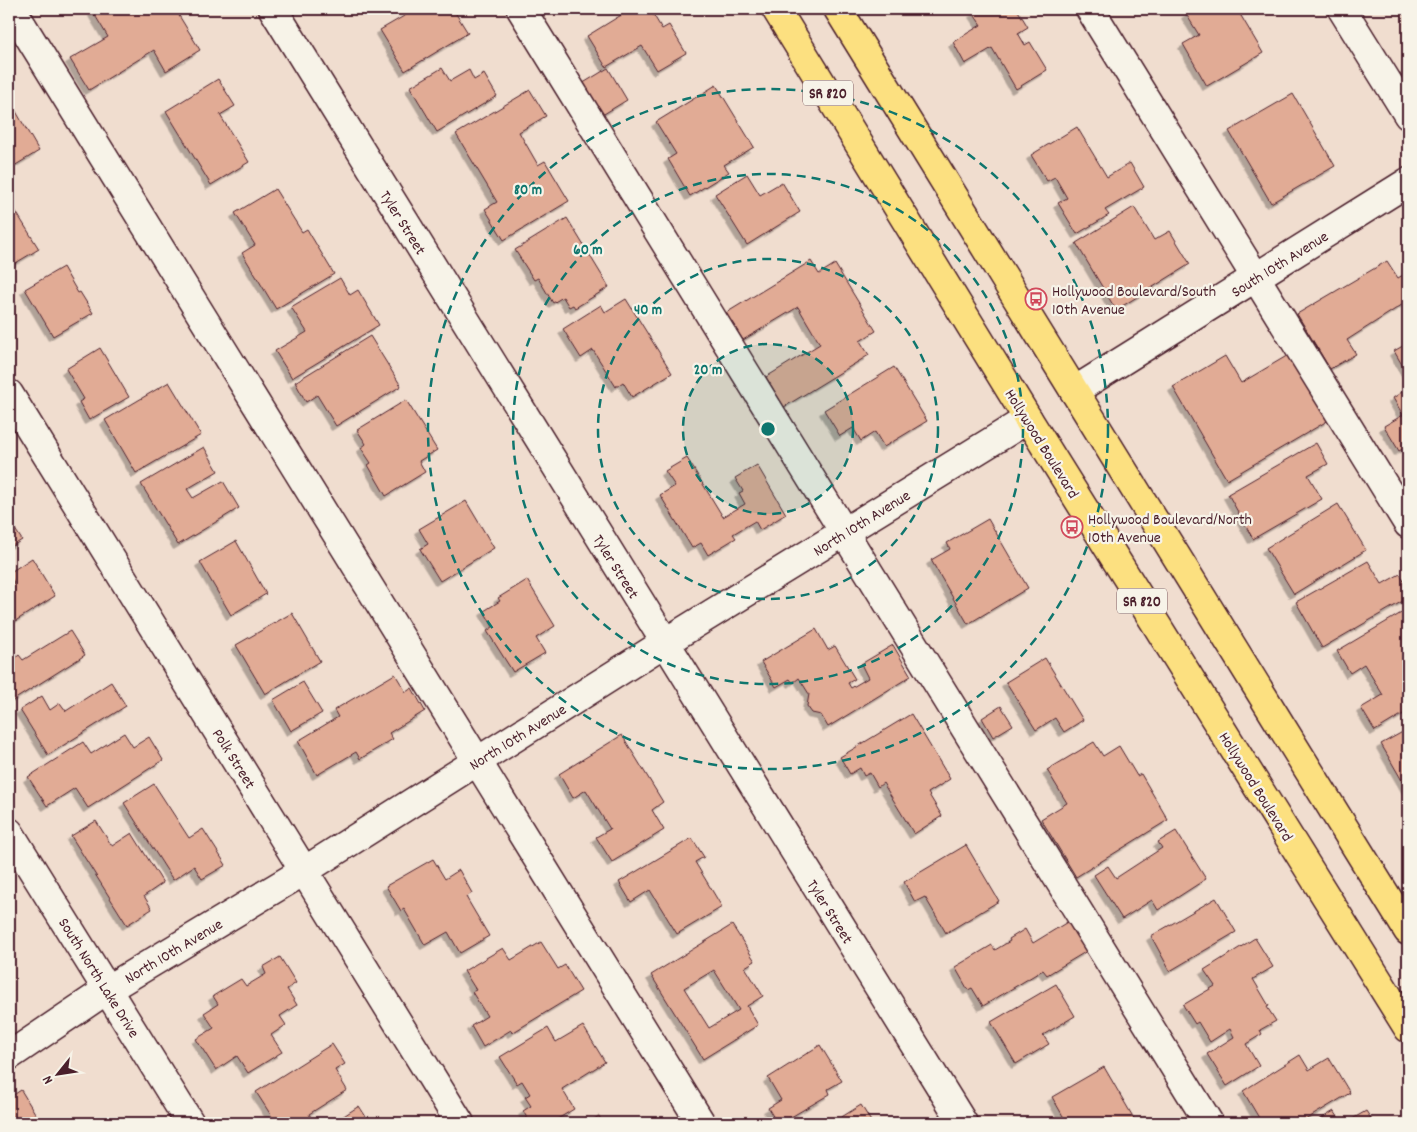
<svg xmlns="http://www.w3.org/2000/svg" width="1417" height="1132" font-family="Dekko,sans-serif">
  <defs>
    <filter id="shadow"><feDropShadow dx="-4.5" dy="4.5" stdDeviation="0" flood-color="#0004"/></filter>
  </defs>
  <rect width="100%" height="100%" fill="#f0ddcf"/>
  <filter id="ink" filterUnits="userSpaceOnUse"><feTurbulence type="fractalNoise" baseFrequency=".02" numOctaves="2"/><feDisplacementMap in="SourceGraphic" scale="10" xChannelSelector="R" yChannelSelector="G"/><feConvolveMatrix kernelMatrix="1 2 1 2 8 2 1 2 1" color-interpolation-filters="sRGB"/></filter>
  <g filter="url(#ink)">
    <!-- building -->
    <g fill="#e1ab95" stroke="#4a1f2b" fill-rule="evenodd" filter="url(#shadow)">
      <polygon points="99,9 175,9 200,50 166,71 154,50 89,90 70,59 108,37 93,12"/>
      <polygon points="416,9 453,9 468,33 405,71 380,30"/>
      <polygon points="631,9 650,9 662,29 669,25 686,53 657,70 642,46 606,67 587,36"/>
      <polygon points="981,9 1017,9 1028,27 1018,33 1025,45 1030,42 1047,70 1016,89 992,48 965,64 953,42 981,25 973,13"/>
      <polygon points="1194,9 1237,9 1263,53 1207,86 1183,44 1199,35 1186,14"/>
      <polygon points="442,68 450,81 469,70 474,80 484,74 497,96 437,132 410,87"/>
      <polygon points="608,68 627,100 599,117 580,85"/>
      <polygon points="218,79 235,106 220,115 249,162 211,185 166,111"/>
      <polygon points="716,85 754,147 724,165 729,172 690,196 668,159 676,154 656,122"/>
      <polygon points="530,90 546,116 519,132 538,165 545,161 569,201 504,240 485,209 497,202 456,134"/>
      <polygon points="1293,94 1335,166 1271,203 1229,131"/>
      <polygon points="14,108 39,151 9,169 9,112"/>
      <polygon points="1077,127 1107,177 1130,163 1144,187 1105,210 1109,215 1077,234 1058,203 1067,198 1055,177 1047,181 1031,155"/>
      <polygon points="747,174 760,195 782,182 800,212 747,245 715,194"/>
      <polygon points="275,189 302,232 307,229 334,274 276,309 242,253 255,245 235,213"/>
      <polygon points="9,202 10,202 39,249 9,267"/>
      <polygon points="1134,207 1154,240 1170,231 1190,264 1116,310 1076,243"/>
      <polygon points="567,218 609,287 575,308 573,305 569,307 563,297 553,303 538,278 534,280 515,250"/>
      <polygon points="811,261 819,274 835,264 876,331 860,341 869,355 784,407 766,377 820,344 798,307 743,340 726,313"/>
      <polygon points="1387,261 1398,278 1408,272 1408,301 1347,340 1356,354 1330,369 1297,314"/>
      <polygon points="63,267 78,293 80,292 93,313 53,336 25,289"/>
      <polygon points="340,278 350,295 358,290 379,325 292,378 275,351 307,332 291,307"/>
      <polygon points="626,299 672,373 632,397 623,382 616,387 593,350 581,358 563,329 601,305 605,312"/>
      <polygon points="370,336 401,386 336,426 317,395 306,402 295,382"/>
      <polygon points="1408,343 1408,375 1394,351"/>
      <polygon points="100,348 129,397 89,420 79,402 84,399 66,369"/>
      <polygon points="1290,354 1329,420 1227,480 1173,387 1225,356 1241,383"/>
      <polygon points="894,367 927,421 884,447 875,432 861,441 853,428 840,436 824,410"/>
      <polygon points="169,382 201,435 136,473 105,420"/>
      <polygon points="1408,388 1408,446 1399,451 1384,426 1403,415 1393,398"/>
      <polygon points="406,400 437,450 419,461 425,472 386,496 368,465 371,463 361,448 366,444 357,430"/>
      <polygon points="1316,443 1328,464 1308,475 1322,499 1253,539 1228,494"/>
      <polygon points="204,447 218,471 187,489 193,498 223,481 239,508 178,545 141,484"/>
      <polygon points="687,458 723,517 745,504 739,493 743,491 735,478 757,465 786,514 760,530 755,521 733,534 736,538 708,555 701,543 692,548 660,495 675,486 665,471"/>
      <polygon points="466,501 494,548 440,581 420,549 428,544 419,529"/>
      <polygon points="1338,504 1366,550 1294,594 1266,548"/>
      <polygon points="988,519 1028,588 968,624 931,560 950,549 947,543"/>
      <polygon points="9,520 22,540 9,548"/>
      <polygon points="236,541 266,594 231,615 200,562"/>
      <polygon points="32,558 55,596 9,625 9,586 14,583 9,573"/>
      <polygon points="1368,561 1382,584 1400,574 1408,589 1408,598 1322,648 1296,602"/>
      <polygon points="527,580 555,626 536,638 545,653 513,672 487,631 493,627 484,611 500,601 498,598"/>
      <polygon points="1408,609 1408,711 1375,731 1361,708 1383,695 1364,664 1350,673 1337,651"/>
      <polygon points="292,613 320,661 265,694 236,645"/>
      <polygon points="816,629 828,650 835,646 855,679 848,683 851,688 868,678 861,664 893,645 911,676 828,727 821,715 812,713 807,706 809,694 799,678 793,683 790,679 776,687 761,662"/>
      <polygon points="70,631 85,655 9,703 9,654 13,660 19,655 23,660"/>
      <polygon points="1045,658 1083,720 1064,732 1055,718 1036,730 1006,682"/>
      <polygon points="395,674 406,692 412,688 425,711 389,733 393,739 360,759 356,752 317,775 298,741 338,717 334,710"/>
      <polygon points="111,682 126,706 48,755 20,710 42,696 50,710 60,703 66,711"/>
      <polygon points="303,682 322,713 291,731 273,700"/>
      <polygon points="1001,706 1013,725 993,737 982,718"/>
      <polygon points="911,714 950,779 928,793 942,816 914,834 883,783 878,787 870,773 864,776 860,768 850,774 840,757"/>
      <polygon points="1408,729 1408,791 1381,744"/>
      <polygon points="124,733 133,747 149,737 163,760 88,808 75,788 47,806 28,777 83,742 91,754"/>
      <polygon points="622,735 663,802 652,810 664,830 612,862 596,837 610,829 586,790 573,798 559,774"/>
      <polygon points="1094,742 1103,756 1119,746 1137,776 1141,774 1168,820 1076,877 1041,819 1067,803 1047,770"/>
      <polygon points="154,784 189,838 203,829 226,865 202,879 194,866 173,880 124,803"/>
      <polygon points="96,821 112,846 132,833 163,883 144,896 152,909 127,925 71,836"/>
      <polygon points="1176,831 1206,879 1158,910 1152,900 1122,919 1094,875 1108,866 1116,878 1162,848 1158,842"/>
      <polygon points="692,838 704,857 695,862 722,907 677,934 650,890 631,902 619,882"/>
      <polygon points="966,845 999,901 946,933 925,897 915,902 904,882"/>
      <polygon points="433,859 445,879 459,870 472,893 466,897 489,936 460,953 448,932 425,945 404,909 401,911 386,886"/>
      <polygon points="1216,898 1236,932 1170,971 1151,936"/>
      <polygon points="1069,921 1087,951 1047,975 1043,970 983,1006 972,988 968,990 955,967 992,945 995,950 1010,941 1009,939 1025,929 1033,943"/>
      <path d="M732 925 755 961 745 967 763 996 747 1006 758 1025 703 1059 651 975ZM714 970 739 1010 709 1028 684 988Z"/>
      <polygon points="1255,938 1273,967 1253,979 1269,1006 1267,1007 1276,1021 1260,1030 1262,1034 1246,1044 1259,1066 1227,1086 1207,1054 1234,1037 1230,1029 1210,1042 1198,1022 1195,1024 1183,1005 1215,986 1204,970"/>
      <polygon points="541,942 558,969 565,965 581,991 512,1033 511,1030 483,1047 471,1026 487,1016 472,992 476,990 464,971 503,948 511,960"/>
      <polygon points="280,957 296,983 287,989 297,1005 280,1016 286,1025 271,1035 282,1052 248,1073 237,1056 216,1070 196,1039 214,1028 204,1013 218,1004 213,996 241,979 246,986 266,974 263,967"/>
      <polygon points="1056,984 1075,1016 1043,1035 1049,1044 1016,1064 991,1022"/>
      <polygon points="583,1026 605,1062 562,1089 574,1109 551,1123 530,1123 523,1111 531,1106 525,1097 530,1094 522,1081 517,1084 500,1057 548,1028 556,1042"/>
      <polygon points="332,1044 345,1064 335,1070 347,1090 309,1114 314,1123 276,1123 256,1092"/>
      <polygon points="820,1045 842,1081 828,1089 830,1094 781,1123 777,1123 768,1108 781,1100 768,1078"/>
      <polygon points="1300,1055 1309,1070 1329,1058 1350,1093 1300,1123 1262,1123 1243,1091"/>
      <polygon points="1104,1067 1136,1122 1133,1123 1067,1123 1052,1097"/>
      <polygon points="21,1090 41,1123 9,1123 9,1098"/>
      <polygon points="861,1105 872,1123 832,1123"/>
      <polygon points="359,1106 370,1123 337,1123 336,1121"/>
      <polygon points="1334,1111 1341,1121 1345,1118 1347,1122 1366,1111 1374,1123 1314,1123"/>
      <polygon points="599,1116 603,1123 587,1123"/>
    </g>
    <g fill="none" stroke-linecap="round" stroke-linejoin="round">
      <!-- minor casing -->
      <g stroke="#4a1f2b" stroke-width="31">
        <g id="minor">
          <polyline points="12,9 701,1123"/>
          <polyline points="273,9 963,1123"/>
          <polyline points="521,9 1209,1123"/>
          <polyline points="1090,9 1408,524"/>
          <polyline points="1342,9 1408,115"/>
          <polyline points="1074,391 1408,182"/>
          <polyline points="9,394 460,1123"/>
          <polyline points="9,832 190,1123"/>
          <polyline points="9,1056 108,989 304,871 664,643 1028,419"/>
        </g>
      </g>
      <!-- major casing -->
      <g stroke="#4a1f2b" stroke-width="31">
        <g id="major">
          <polyline points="776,9 1028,419 1408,1028"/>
          <polyline points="838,9 1408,931"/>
        </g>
      </g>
      <!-- minor -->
      <use href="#minor" stroke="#f7f3e8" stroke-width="28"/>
      <!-- major -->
      <use href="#major" stroke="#fce080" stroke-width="28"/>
    </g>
  </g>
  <!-- distance rings -->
  <circle cx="768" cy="429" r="85" fill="#0f766e" fill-opacity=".12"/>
  <g fill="none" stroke="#0f766e" stroke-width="2.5" stroke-dasharray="9 6">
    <circle cx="768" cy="429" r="85"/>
    <circle cx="768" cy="429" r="170"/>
    <circle cx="768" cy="429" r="255"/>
    <circle cx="768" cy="429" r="340"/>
  </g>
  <!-- icons -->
  <defs>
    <g id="bus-ring" transform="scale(1.125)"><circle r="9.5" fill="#f7f3e8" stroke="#d1495b" stroke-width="1.5"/><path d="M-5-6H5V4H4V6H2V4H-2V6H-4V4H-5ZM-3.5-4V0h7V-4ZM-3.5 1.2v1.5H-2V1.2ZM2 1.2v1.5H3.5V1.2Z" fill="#d1495b"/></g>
  </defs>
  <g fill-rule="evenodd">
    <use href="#bus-ring" x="1036" y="299"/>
    <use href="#bus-ring" x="1072" y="527"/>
  </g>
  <g text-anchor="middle" stroke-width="4.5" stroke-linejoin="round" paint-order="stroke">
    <!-- shield labels -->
    <g fill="#f7f3e8" stroke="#7e5f64" stroke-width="1">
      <rect x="803" y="80.5" width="50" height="25" rx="4"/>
      <rect x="1117" y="588.5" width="50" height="25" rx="4"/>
    </g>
    <g font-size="15" font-weight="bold" fill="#4a1f2b">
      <text x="828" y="98">SR 820</text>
      <text x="1142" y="606">SR 820</text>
    </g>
    <!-- street labels -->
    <g font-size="16" fill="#4a1f2b" stroke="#f7f3e8">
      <text transform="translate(404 222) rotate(58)" y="6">Tyler Street</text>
      <text transform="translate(1279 263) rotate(-32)" y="6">South 10th Avenue</text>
      <text transform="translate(1043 443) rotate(58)" y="6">Hollywood Boulevard</text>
      <text transform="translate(861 522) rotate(-32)" y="6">North 10th Avenue</text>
      <text transform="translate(617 566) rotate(58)" y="6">Tyler Street</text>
      <text transform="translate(517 736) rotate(-32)" y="6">North 10th Avenue</text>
      <text transform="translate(235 758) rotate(58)" y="6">Polk Street</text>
      <text transform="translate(1257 786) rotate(58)" y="6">Hollywood Boulevard</text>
      <text transform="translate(831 911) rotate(58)" y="6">Tyler Street</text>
      <text transform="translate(173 950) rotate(-31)" y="6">North 10th Avenue</text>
      <text transform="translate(100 977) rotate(58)" y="6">South North Lake Drive</text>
    </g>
    <!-- poi labels -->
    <g font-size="16" fill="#4a1f2b" stroke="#f7f3e8" text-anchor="start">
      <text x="1052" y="296">Hollywood Boulevard/South<tspan x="1052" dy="18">10th Avenue</tspan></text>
      <text x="1088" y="524">Hollywood Boulevard/North<tspan x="1088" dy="18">10th Avenue</tspan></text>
    </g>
  </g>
  <circle cx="768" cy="429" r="8" fill="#0f766e" stroke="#f7f3e8" stroke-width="2.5"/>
  <g font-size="15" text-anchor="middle" font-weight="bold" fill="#0f766e" stroke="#f7f3e8" stroke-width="4.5" stroke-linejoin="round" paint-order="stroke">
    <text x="528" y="194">80 m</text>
    <text x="588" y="254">60 m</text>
    <text x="648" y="314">40 m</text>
    <text x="708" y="374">20 m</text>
  </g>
  <!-- margin -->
  <rect width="1417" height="1132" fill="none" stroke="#f7f3e8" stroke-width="30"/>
  <rect x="15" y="15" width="1387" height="1102" fill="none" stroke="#4a1f2b" stroke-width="2" filter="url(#ink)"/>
  <!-- north arrow -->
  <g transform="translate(58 1074) rotate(240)" stroke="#f7f3e8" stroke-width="4" paint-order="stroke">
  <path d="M0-4L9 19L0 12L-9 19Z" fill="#4a1f2b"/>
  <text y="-8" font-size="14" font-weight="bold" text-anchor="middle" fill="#4a1f2b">N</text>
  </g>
</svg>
